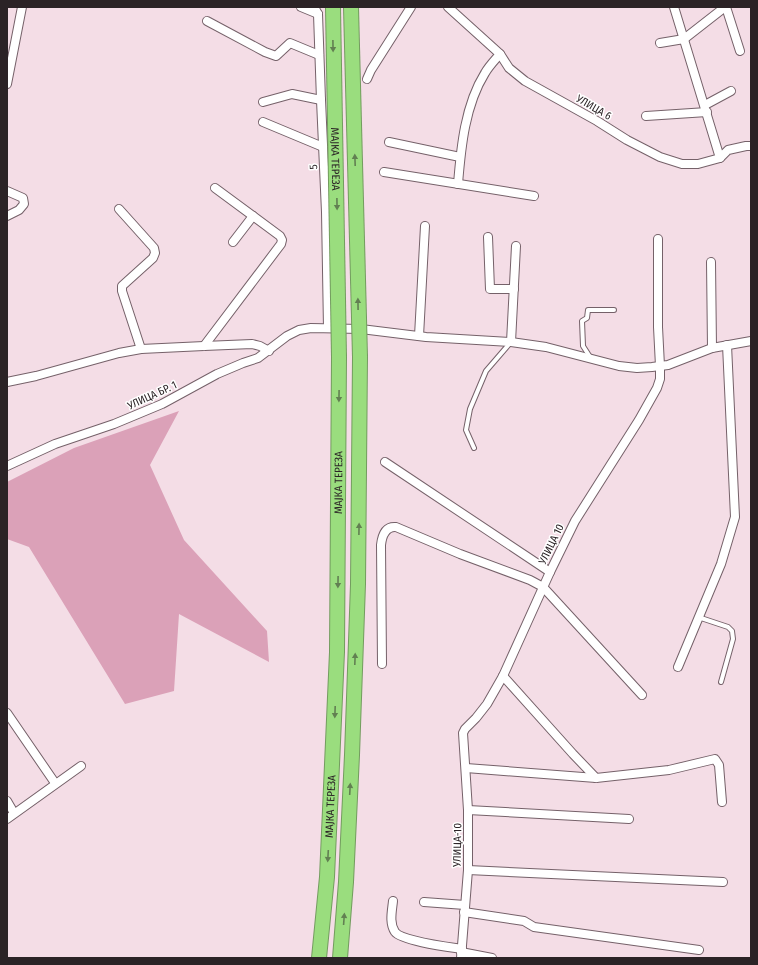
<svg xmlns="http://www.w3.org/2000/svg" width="758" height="965" font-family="'Fira Sans Condensed',sans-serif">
  <rect width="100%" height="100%" fill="#f4dde6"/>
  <!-- green -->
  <polygon fill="#dba1b8" points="179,411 150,465 184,540 267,631 269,662 179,614 174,691 125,704 29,547 7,539 7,482 74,448"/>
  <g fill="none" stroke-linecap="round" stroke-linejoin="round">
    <!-- service casing -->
    <g stroke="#756169" stroke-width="6">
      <g id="service">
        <polyline points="590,357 583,346 582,321 587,318 588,310 614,310"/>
        <polyline points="474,448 466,430 470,409 486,371 511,342"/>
        <polyline points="698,617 728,627 732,631 733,639 721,682"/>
      </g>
    </g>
    <!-- minor casing -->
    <g stroke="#756169" stroke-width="10">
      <g id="minor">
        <polyline points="301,7 318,14"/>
        <polyline points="314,7 318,14 321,100 326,212 328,328"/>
        <polyline points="448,7 500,54 509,68 525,81 597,121 627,140 660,157 682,164 698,164 720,158 728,150 746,146 751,146"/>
        <polyline points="674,7 720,158"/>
        <polyline points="726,7 740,51"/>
        <polyline points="207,21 265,52 276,56 290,43 319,55"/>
        <polyline points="660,43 684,39 725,7"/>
        <polyline points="367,79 371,70 411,7"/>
        <polyline points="7,84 22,7"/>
        <polyline points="263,102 292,94 321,100"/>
        <polyline points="705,105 731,91"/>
        <polyline points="646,116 707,112"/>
        <polyline points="263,122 323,147"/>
        <polyline points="389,142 460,157"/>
        <polyline points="384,172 534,196"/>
        <path d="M458 184C461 147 465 105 485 73 489 66 495 60 500 54"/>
        <polyline points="7,191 23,198 24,204 19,210 7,216"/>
        <polyline points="119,209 154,248 155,253 153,258 122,286 122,291 141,349"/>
        <polyline points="488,237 490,289 514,289"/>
        <polyline points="233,242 253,216"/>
        <polyline points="711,262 712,348"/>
        <polyline points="419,336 425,226"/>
        <polyline points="511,342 516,246"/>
        <polyline points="204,346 281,244 282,240 280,236 215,188"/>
        <polyline points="7,382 36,376 119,353 141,349 204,346 252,344 260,346 269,351"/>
        <polyline points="385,462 550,572"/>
        <polyline points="7,466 55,444 114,424 162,404 217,374 243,363 258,358 287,336 299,330 311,328 361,329 426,337 511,342 546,347 619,366 637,368 652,367 668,365 712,348 751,341"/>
        <path d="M382 664 381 545C382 536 385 526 396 527L460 554 530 580 543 587 642 695"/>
        <polyline points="678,667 721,564 735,517 727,345"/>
        <polyline points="503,676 573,754 596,778"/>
        <polyline points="7,713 55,783"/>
        <polyline points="466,768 596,778 669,770 715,759 719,765 722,802"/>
        <polyline points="7,801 14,813"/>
        <polyline points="468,810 629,819"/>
        <polyline points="7,819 81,766"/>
        <polyline points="468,870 723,882"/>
        <path d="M393 901C392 911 389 923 395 932 402 941 449 947 462 949"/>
        <polyline points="424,902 465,905"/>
        <polyline points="464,912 524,921 534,927 699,950"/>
        <polyline points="461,952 492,958"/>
        <polyline points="461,958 468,870 468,810 463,733 465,729 476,718 487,704 503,676 550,572 575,521 639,420 657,388 660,379 660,366 658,327 658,239"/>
      </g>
    </g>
    <!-- motorway casing -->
    <g stroke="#739c5f" stroke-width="16">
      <g id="motorway">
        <path id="s1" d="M319 958 327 877 337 652 339 357"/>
        <polyline points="340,958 346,882 352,755 358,584 360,357"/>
      </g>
    </g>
    <!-- service -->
    <use href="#service" stroke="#fff" stroke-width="4"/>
    <!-- minor -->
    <use href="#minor" stroke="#fff" stroke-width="8"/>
    <!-- motorway -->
    <use href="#motorway" stroke="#9add7e" stroke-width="14"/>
    <!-- motorway-bridge casing -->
    <g stroke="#739c5f" stroke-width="16" stroke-linecap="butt">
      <g id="motorway-bridge">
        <path id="s2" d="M333 7 339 357"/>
        <polyline points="351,7 360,357"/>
      </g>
    </g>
    <!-- motorway-bridge -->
    <use href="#motorway-bridge" stroke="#9add7e" stroke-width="14"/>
  </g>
  <!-- one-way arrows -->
  <defs><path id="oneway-solid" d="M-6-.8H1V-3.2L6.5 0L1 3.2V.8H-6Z"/></defs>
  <g fill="#628052">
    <use href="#oneway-solid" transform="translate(333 46) rotate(89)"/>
    <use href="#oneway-solid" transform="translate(355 160) rotate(-92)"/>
    <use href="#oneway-solid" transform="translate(337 204) rotate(89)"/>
    <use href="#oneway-solid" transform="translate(358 304) rotate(-91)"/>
    <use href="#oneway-solid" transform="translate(339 396) rotate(91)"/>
    <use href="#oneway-solid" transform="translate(359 529) rotate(-89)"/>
    <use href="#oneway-solid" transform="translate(338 582) rotate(91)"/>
    <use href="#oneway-solid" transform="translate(355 659) rotate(-88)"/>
    <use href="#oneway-solid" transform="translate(335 712) rotate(92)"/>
    <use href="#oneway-solid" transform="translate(350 789) rotate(-87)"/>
    <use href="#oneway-solid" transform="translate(328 856) rotate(93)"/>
    <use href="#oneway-solid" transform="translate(344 919) rotate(-86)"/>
  </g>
  <g text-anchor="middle" stroke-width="3" stroke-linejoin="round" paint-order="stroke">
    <!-- street labels -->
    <g font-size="11" fill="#2b2326" stroke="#fff">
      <text transform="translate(594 107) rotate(30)" y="4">УЛИЦА 6</text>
      <text dy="4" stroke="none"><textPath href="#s2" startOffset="152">МАЈКА ТЕРЕЗА</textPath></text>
      <text transform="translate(313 167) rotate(-93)" y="4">5</text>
      <text transform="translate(152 395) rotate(-25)" y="4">УЛИЦА БР. 1</text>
      <text dy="4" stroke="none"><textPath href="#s1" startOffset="476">МАЈКА ТЕРЕЗА</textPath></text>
      <text transform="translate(551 544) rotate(-64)" y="4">УЛИЦА 10</text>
      <text dy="4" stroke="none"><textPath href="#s1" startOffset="152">МАЈКА ТЕРЕЗА</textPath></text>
      <text transform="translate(457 845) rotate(-89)" y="4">УЛИЦА-10</text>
    </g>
  </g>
  <!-- border -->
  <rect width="758" height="965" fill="none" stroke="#2b2326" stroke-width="16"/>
</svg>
